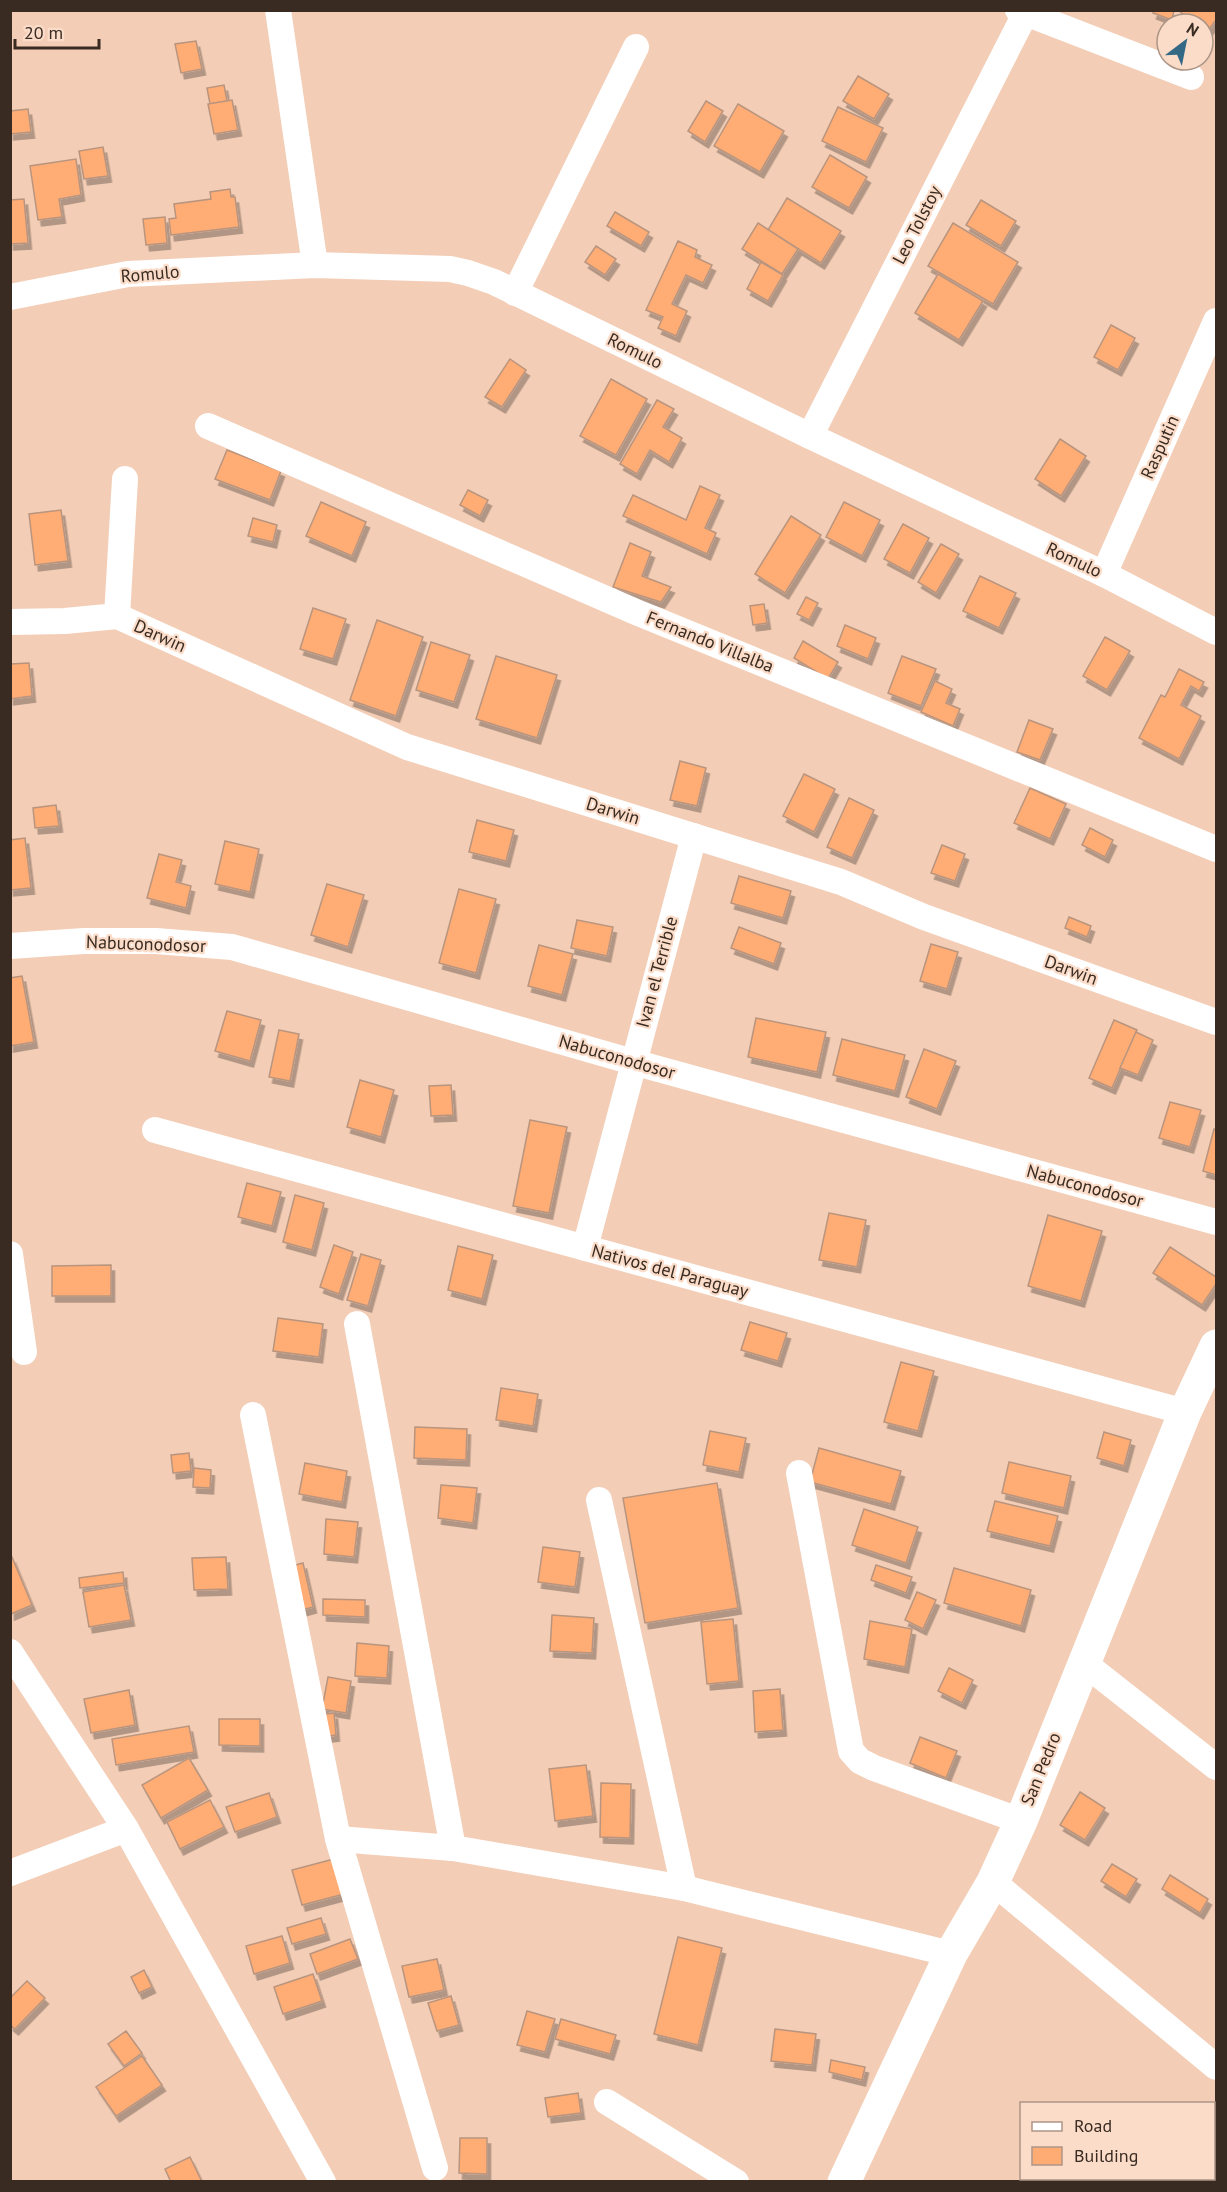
<svg xmlns="http://www.w3.org/2000/svg" width="1227" height="2192" font-family="'PT Sans',sans-serif">
  <defs>
    <filter id="shadow"><feDropShadow dx="3.5" dy="6" stdDeviation="0" flood-color="#0004"/></filter>
  </defs>
  <rect width="100%" height="100%" fill="#f3cdb5"/>
  <!-- building -->
  <g fill="#ffac74" stroke="#b9957f" stroke-width="1.5" filter="url(#shadow)">
    <polygon points="1154,10 1174,10 1172,20 1153,13"/>
    <polygon points="1178,10 1216,10 1216,20 1206,33 1203,30 1203,24 1195,24"/>
    <polygon points="196,41 202,69 181,73 175,44"/>
    <polygon points="858,76 889,94 874,119 843,101"/>
    <polygon points="224,85 227,101 210,104 207,88"/>
    <polygon points="232,100 238,130 214,134 208,104"/>
    <polygon points="706,101 723,111 705,142 688,131"/>
    <polygon points="738,104 784,131 760,172 714,146"/>
    <polygon points="838,107 883,128 866,162 822,141"/>
    <polygon points="28,109 31,132 10,134 10,111"/>
    <polygon points="103,147 108,176 84,179 79,151"/>
    <polygon points="830,155 867,177 849,208 812,187"/>
    <polygon points="76,159 81,195 59,199 62,217 38,220 30,166"/>
    <polygon points="230,189 231,197 235,197 239,227 171,235 169,219 176,218 174,204 211,199 210,192"/>
    <polygon points="787,198 841,231 821,263 768,230"/>
    <polygon points="24,199 28,243 10,244 10,200"/>
    <polygon points="981,200 1016,221 1001,246 966,225"/>
    <polygon points="615,212 649,232 641,246 607,226"/>
    <polygon points="165,217 167,243 146,245 143,219"/>
    <polygon points="758,223 798,249 782,274 742,249"/>
    <polygon points="953,223 1018,262 993,304 928,266"/>
    <polygon points="678,241 697,250 695,257 712,265 703,283 686,275 672,304 687,311 676,336 658,328 663,317 646,310"/>
    <polygon points="596,246 616,259 605,275 585,262"/>
    <polygon points="761,262 783,275 768,301 747,289"/>
    <polygon points="938,274 983,301 959,340 915,313"/>
    <polygon points="1111,325 1135,338 1118,370 1094,357"/>
    <polygon points="510,359 526,370 502,407 485,397"/>
    <polygon points="611,379 647,399 616,455 580,436"/>
    <polygon points="657,400 674,409 663,427 682,438 669,462 650,450 637,474 620,464"/>
    <polygon points="1060,439 1086,456 1061,496 1035,479"/>
    <polygon points="227,450 281,471 270,500 215,479"/>
    <polygon points="700,486 720,495 705,528 716,533 707,554 623,516 633,495 686,520"/>
    <polygon points="468,490 488,500 480,516 460,505"/>
    <polygon points="321,502 366,522 352,556 306,536"/>
    <polygon points="844,502 880,520 862,556 826,537"/>
    <polygon points="61,510 68,561 35,565 29,514"/>
    <polygon points="791,516 821,535 785,593 755,574"/>
    <polygon points="253,518 277,525 273,542 248,536"/>
    <polygon points="903,524 929,538 910,573 884,559"/>
    <polygon points="630,543 651,552 642,576 671,587 661,602 613,587"/>
    <polygon points="941,544 959,554 936,593 918,582"/>
    <polygon points="980,576 1016,593 999,628 963,611"/>
    <polygon points="806,597 818,603 809,620 797,614"/>
    <polygon points="764,604 767,623 753,625 750,606"/>
    <polygon points="313,608 346,619 333,659 300,649"/>
    <polygon points="377,620 423,637 396,716 350,700"/>
    <polygon points="845,625 876,638 868,659 837,646"/>
    <polygon points="1105,637 1130,651 1107,690 1083,676"/>
    <polygon points="803,641 838,662 828,679 794,658"/>
    <polygon points="431,642 470,655 454,702 416,690"/>
    <polygon points="496,656 557,675 537,738 476,719"/>
    <polygon points="902,656 936,669 921,706 888,693"/>
    <polygon points="29,663 32,696 10,699 10,664"/>
    <polygon points="1179,669 1204,682 1199,691 1191,686 1181,705 1201,716 1179,759 1139,738 1161,695 1165,697"/>
    <polygon points="935,681 952,689 946,703 960,709 953,726 921,712"/>
    <polygon points="1029,720 1053,729 1040,760 1017,752"/>
    <polygon points="680,761 706,768 697,806 670,800"/>
    <polygon points="804,774 835,789 814,832 783,816"/>
    <polygon points="1030,788 1066,804 1050,839 1014,823"/>
    <polygon points="849,798 874,810 852,858 827,847"/>
    <polygon points="56,805 59,826 35,828 33,808"/>
    <polygon points="477,820 514,830 506,861 469,852"/>
    <polygon points="1090,828 1113,840 1105,857 1082,845"/>
    <polygon points="25,838 31,888 10,890 10,840"/>
    <polygon points="225,841 259,849 250,892 215,884"/>
    <polygon points="942,845 965,854 955,881 931,873"/>
    <polygon points="159,854 182,860 176,882 191,886 186,908 147,898"/>
    <polygon points="739,876 791,891 783,918 731,903"/>
    <polygon points="327,884 364,895 348,947 311,935"/>
    <polygon points="459,889 496,899 476,973 439,963"/>
    <polygon points="1069,917 1091,926 1087,937 1065,928"/>
    <polygon points="577,920 613,927 607,956 571,948"/>
    <polygon points="739,927 781,943 774,964 731,948"/>
    <polygon points="931,944 958,952 947,989 920,981"/>
    <polygon points="539,945 573,954 562,995 528,986"/>
    <polygon points="22,976 34,1042 10,1046 10,978"/>
    <polygon points="227,1011 261,1020 250,1061 215,1051"/>
    <polygon points="756,1018 826,1032 817,1072 748,1057"/>
    <polygon points="1114,1020 1137,1030 1112,1088 1089,1078"/>
    <polygon points="279,1030 299,1034 290,1081 269,1077"/>
    <polygon points="1136,1032 1153,1040 1138,1075 1120,1068"/>
    <polygon points="842,1039 905,1055 895,1091 833,1075"/>
    <polygon points="924,1049 956,1061 937,1109 906,1097"/>
    <polygon points="360,1080 394,1090 381,1137 347,1127"/>
    <polygon points="451,1085 453,1115 431,1116 429,1086"/>
    <polygon points="1170,1102 1201,1110 1190,1147 1159,1138"/>
    <polygon points="530,1120 567,1127 549,1213 513,1206"/>
    <polygon points="1214,1129 1216,1130 1216,1175 1203,1171"/>
    <polygon points="247,1183 281,1192 272,1226 238,1217"/>
    <polygon points="295,1195 324,1203 312,1250 283,1242"/>
    <polygon points="829,1213 866,1220 857,1267 819,1260"/>
    <polygon points="1048,1215 1102,1231 1081,1301 1028,1286"/>
    <polygon points="334,1245 353,1252 339,1294 320,1287"/>
    <polygon points="458,1246 493,1255 482,1299 448,1290"/>
    <polygon points="1170,1247 1216,1277 1216,1284 1202,1305 1153,1273"/>
    <polygon points="361,1254 381,1260 368,1306 347,1300"/>
    <polygon points="111,1265 111,1296 52,1296 52,1266"/>
    <polygon points="278,1318 323,1324 319,1357 273,1351"/>
    <polygon points="750,1322 787,1333 778,1361 741,1350"/>
    <polygon points="901,1362 934,1371 918,1431 884,1422"/>
    <polygon points="501,1388 538,1394 533,1426 496,1420"/>
    <polygon points="415,1427 467,1429 466,1460 414,1458"/>
    <polygon points="710,1431 746,1438 739,1472 703,1465"/>
    <polygon points="1104,1432 1131,1440 1124,1466 1097,1458"/>
    <polygon points="819,1448 901,1471 891,1504 810,1482"/>
    <polygon points="189,1453 191,1471 173,1473 171,1455"/>
    <polygon points="1009,1462 1071,1476 1064,1508 1002,1493"/>
    <polygon points="305,1463 347,1471 342,1502 299,1494"/>
    <polygon points="194,1468 211,1470 210,1488 193,1487"/>
    <polygon points="717,1483 738,1608 645,1623 623,1498"/>
    <polygon points="441,1485 477,1488 473,1523 438,1518"/>
    <polygon points="995,1501 1058,1516 1050,1546 987,1531"/>
    <polygon points="864,1509 918,1527 906,1563 852,1545"/>
    <polygon points="326,1519 358,1522 354,1557 324,1554"/>
    <polygon points="543,1547 580,1552 575,1587 538,1582"/>
    <polygon points="12,1557 32,1605 11,1614 10,1558"/>
    <polygon points="226,1557 228,1589 194,1590 192,1558"/>
    <polygon points="303,1563 313,1607 298,1611 288,1567"/>
    <polygon points="876,1565 912,1577 906,1593 871,1580"/>
    <polygon points="954,1568 1031,1590 1021,1626 944,1603"/>
    <polygon points="123,1572 124,1583 80,1588 79,1578"/>
    <polygon points="124,1585 131,1620 89,1627 83,1592"/>
    <polygon points="917,1592 936,1600 923,1629 905,1620"/>
    <polygon points="323,1599 365,1600 365,1617 323,1615"/>
    <polygon points="552,1615 594,1618 592,1653 550,1651"/>
    <polygon points="733,1619 739,1681 707,1684 701,1622"/>
    <polygon points="870,1621 912,1629 905,1667 864,1659"/>
    <polygon points="357,1643 389,1646 387,1678 355,1676"/>
    <polygon points="949,1668 973,1680 962,1703 938,1691"/>
    <polygon points="328,1677 351,1681 346,1713 322,1709"/>
    <polygon points="780,1689 783,1730 755,1732 753,1691"/>
    <polygon points="129,1690 135,1725 91,1733 84,1699"/>
    <polygon points="334,1713 336,1735 321,1737 318,1715"/>
    <polygon points="219,1719 260,1719 260,1746 219,1745"/>
    <polygon points="189,1726 194,1752 116,1765 112,1739"/>
    <polygon points="920,1737 957,1751 946,1778 910,1763"/>
    <polygon points="189,1758 208,1790 161,1818 142,1785"/>
    <polygon points="586,1765 593,1816 555,1821 549,1769"/>
    <polygon points="601,1783 631,1784 630,1838 600,1837"/>
    <polygon points="1080,1792 1105,1808 1085,1840 1060,1825"/>
    <polygon points="269,1793 277,1817 235,1832 226,1807"/>
    <polygon points="210,1800 224,1827 180,1849 167,1822"/>
    <polygon points="334,1859 344,1894 302,1905 292,1870"/>
    <polygon points="1112,1864 1137,1879 1126,1897 1101,1881"/>
    <polygon points="1170,1875 1208,1899 1200,1913 1162,1889"/>
    <polygon points="321,1918 326,1934 292,1944 287,1928"/>
    <polygon points="282,1936 290,1963 254,1974 246,1946"/>
    <polygon points="678,1937 722,1948 698,2045 654,2034"/>
    <polygon points="350,1939 358,1959 317,1974 310,1954"/>
    <polygon points="437,1959 444,1990 409,1997 402,1966"/>
    <polygon points="144,1970 152,1987 139,1993 131,1977"/>
    <polygon points="313,1974 322,2001 283,2014 274,1987"/>
    <polygon points="27,1981 45,1998 15,2029 10,2025 10,1998"/>
    <polygon points="451,1996 459,2025 437,2031 428,2003"/>
    <polygon points="527,2011 555,2019 545,2052 517,2045"/>
    <polygon points="561,2019 616,2035 610,2054 555,2039"/>
    <polygon points="775,2029 816,2034 812,2065 771,2061"/>
    <polygon points="126,2031 142,2053 124,2066 108,2044"/>
    <polygon points="142,2056 162,2085 116,2116 96,2087"/>
    <polygon points="831,2060 865,2067 862,2080 829,2072"/>
    <polygon points="578,2093 581,2113 548,2117 545,2098"/>
    <polygon points="460,2138 487,2138 487,2174 459,2173"/>
    <polygon points="190,2157 202,2182 171,2182 165,2169"/>
  </g>
  <g fill="none" stroke-linecap="round" stroke-linejoin="round">
    <!-- minor -->
    <g stroke="#fff" stroke-width="26">
      <polyline points="278,10 315,265"/>
      <polyline points="1018,10 1191,77"/>
      <polyline points="515,293 636,47"/>
      <polyline points="10,297 128,274 315,265 450,269 468,273 494,282 810,436 1104,574 1216,632"/>
      <polyline points="208,426 636,612 1216,849"/>
      <polyline points="810,436 1025,14"/>
      <polyline points="1104,574 1216,321"/>
      <polyline points="117,616 125,479"/>
      <polyline points="10,622 65,621 117,616 407,747 841,882 924,917 1216,1022"/>
      <polyline points="10,946 84,941 156,941 232,947 633,1062 1216,1222"/>
      <polyline points="155,1130 1185,1412"/>
      <polyline points="585,1248 694,836"/>
      <polyline points="10,1254 24,1352"/>
      <polyline points="357,1324 453,1848"/>
      <polyline points="253,1415 338,1839 435,2168"/>
      <polyline points="799,1473 851,1751 860,1761 874,1768 1021,1821"/>
      <polyline points="599,1500 684,1888"/>
      <polyline points="10,1652 126,1829 323,2182"/>
      <polyline points="1084,1663 1216,1767"/>
      <polyline points="338,1839 453,1848 684,1888 951,1954"/>
      <polyline points="10,1873 126,1829"/>
      <polyline points="993,1882 1216,2067"/>
      <polyline points="607,2102 736,2182"/>
    </g>
    <!-- secondary -->
    <polyline stroke="#fff" stroke-width="33" points="844,2182 951,1954 993,1882 1021,1821 1185,1412 1216,1346"/>
  </g>
  <g text-anchor="middle" stroke-width="4.5" stroke-linejoin="round" paint-order="stroke">
    <!-- street labels -->
    <g font-size="18" fill="#392b21" stroke="#fbdcc9">
      <text transform="translate(917 225) rotate(-63)" y="6">Leo Tolstoy</text>
      <text transform="translate(150 274) rotate(-5)" y="6">Romulo</text>
      <text transform="translate(635 351) rotate(26)" y="6">Romulo</text>
      <text transform="translate(1160 447) rotate(-66)" y="6">Rasputin</text>
      <text transform="translate(1074 560) rotate(25)" y="6">Romulo</text>
      <text transform="translate(160 636) rotate(24)" y="6">Darwin</text>
      <text transform="translate(710 642) rotate(22)" y="6">Fernando Villalba</text>
      <text transform="translate(613 811) rotate(17)" y="6">Darwin</text>
      <text transform="translate(146 944) rotate(2)" y="6">Nabuconodosor</text>
      <text transform="translate(1071 970) rotate(20)" y="6">Darwin</text>
      <text transform="translate(657 972) rotate(-75)" y="6">Ivan el Terrible</text>
      <text transform="translate(617 1057) rotate(16)" y="6">Nabuconodosor</text>
      <text transform="translate(1085 1186) rotate(15)" y="6">Nabuconodosor</text>
      <text transform="translate(670 1271) rotate(15)" y="6">Nativos del Paraguay</text>
      <text transform="translate(1041 1769) rotate(-68)" y="6">San Pedro</text>
    </g>
  </g>
  <!-- border -->
  <rect width="1227" height="2192" fill="none" stroke="#392b21" stroke-width="24"/>
  <!-- legend -->
  <rect x="1020" y="2102" width="195" height="78" fill="#fbdcc9" stroke="#ad9586" stroke-width="1.5"/>
  <rect x="1032" y="2122" width="30" height="9" fill="#ffffff" stroke="#ad9586" stroke-width="1.5"/>
  <text x="1074" y="2132" font-size="18" fill="#392b21">Road</text>
  <rect x="1032" y="2147" width="30" height="18" fill="#ffac74" stroke="#ad9586" stroke-width="1.5"/>
  <text x="1074" y="2162" font-size="18" fill="#392b21">Building</text>
  <!-- north arrow -->
  <g transform="translate(1185 42) rotate(32)"><circle r="28" fill="#fbdcc9" stroke="#ad9586" stroke-width="1.5"/>
  <path d="M0-4.5L10 22L0 15L-10 22Z" fill="#346985"/>
  <text y="-9" font-size="16" font-weight="bold" text-anchor="middle" fill="#392b21">N</text>
  </g>
  <!-- scale -->
  <path d="M15 39v9h84v-9" fill="none" stroke="#392b21" stroke-width="3"/>
  <text x="24" y="39" font-size="18" fill="#392b21" stroke="#fbdcc9" stroke-width="4.5" paint-order="stroke">20 m</text>
</svg>
